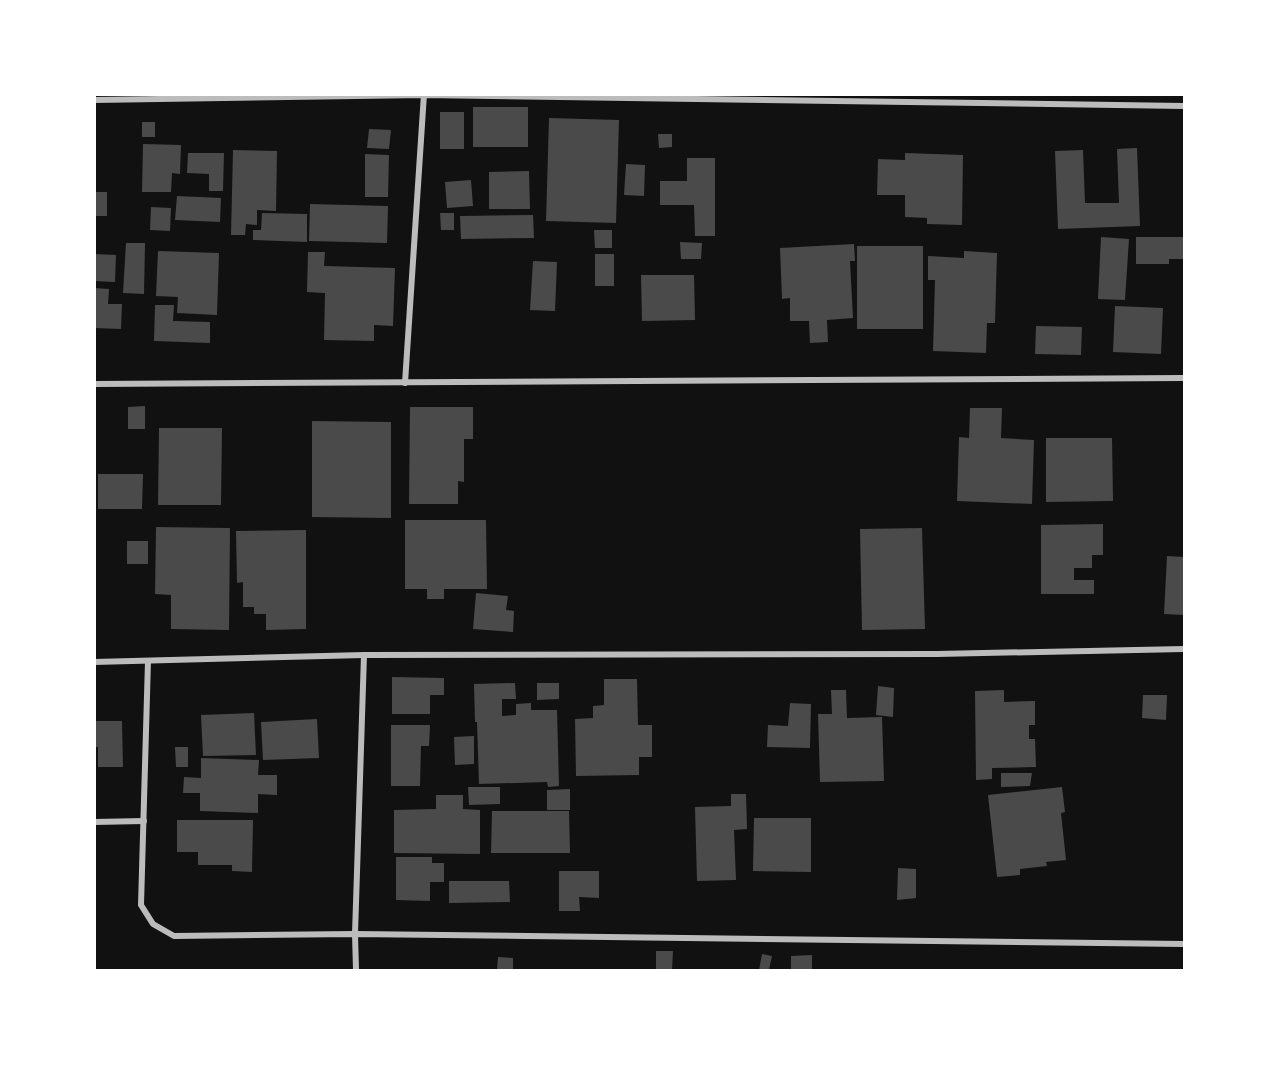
<svg xmlns="http://www.w3.org/2000/svg" width="1279" height="1065" font-family="Mulish,sans-serif">
  <rect width="100%" height="100%" fill="#111"/>
  <!-- building -->
  <g fill="#4a4a4a">
    <rect x="473" y="107" width="55" height="40"/>
    <rect x="440" y="112" width="24" height="37"/>
    <polygon points="549,118 619,120 616,223 546,221"/>
    <rect x="142" y="122" width="13" height="15"/>
    <polygon points="369,129 391,130 389,149 367,148"/>
    <polygon points="658,134 672,134 672,147 659,148"/>
    <polygon points="143,144 181,145 180,174 172,173 171,192 142,192"/>
    <polygon points="1137,148 1140,226 1058,229 1055,151 1083,150 1085,203 1119,203 1117,149"/>
    <polygon points="233,150 277,151 276,211 257,210 257,225 246,224 245,235 231,235"/>
    <polygon points="188,153 224,153 223,191 209,191 209,174 187,173"/>
    <polygon points="905,153 963,155 962,225 927,224 927,218 905,217 905,195 877,195 878,159 905,160"/>
    <polygon points="365,154 389,155 388,197 365,197"/>
    <polygon points="687,158 715,158 715,236 695,236 694,205 660,205 660,181 687,181"/>
    <polygon points="626,164 645,165 644,196 624,195"/>
    <polygon points="529,171 530,209 489,209 489,172"/>
    <polygon points="471,180 473,206 447,208 445,182"/>
    <rect x="94" y="192" width="13" height="24"/>
    <polygon points="177,196 221,198 220,222 175,220"/>
    <polygon points="310,204 388,206 387,243 309,241"/>
    <polygon points="151,207 171,208 170,231 150,230"/>
    <polygon points="262,213 307,214 307,242 253,240 253,230 261,230"/>
    <polygon points="440,213 454,213 454,230 441,230"/>
    <polygon points="533,215 534,238 461,239 460,216"/>
    <polygon points="594,230 612,230 612,248 595,248"/>
    <polygon points="1101,237 1129,239 1125,300 1098,299"/>
    <polygon points="1136,237 1184,237 1184,259 1169,259 1169,264 1136,264"/>
    <polygon points="680,242 702,243 701,259 681,259"/>
    <polygon points="126,243 145,243 144,294 123,293"/>
    <polygon points="854,244 855,261 850,261 853,318 827,320 828,342 810,343 809,321 790,321 790,298 782,299 780,248"/>
    <rect x="857" y="246" width="66" height="83"/>
    <polygon points="158,251 219,253 217,315 177,313 178,297 156,296"/>
    <polygon points="964,251 997,253 995,323 987,323 986,353 933,351 935,280 928,280 928,256 964,258"/>
    <polygon points="308,252 325,252 324,266 395,268 393,326 374,325 374,341 324,340 325,293 307,292"/>
    <polygon points="94,254 116,255 115,282 94,281"/>
    <rect x="595" y="254" width="19" height="32"/>
    <polygon points="533,261 557,262 555,311 530,310"/>
    <polygon points="641,275 694,275 695,320 642,321"/>
    <polygon points="94,288 109,289 108,304 122,304 121,329 94,328"/>
    <polygon points="155,305 174,305 173,321 210,322 210,343 154,341"/>
    <polygon points="1115,306 1163,308 1161,354 1113,352"/>
    <polygon points="1036,326 1082,327 1081,355 1035,354"/>
    <polygon points="145,406 145,429 128,429 128,407"/>
    <polygon points="410,407 473,407 473,439 464,439 464,482 458,481 458,504 409,504"/>
    <polygon points="970,408 1002,408 1001,438 1034,440 1032,504 957,501 959,437 969,438"/>
    <polygon points="312,421 391,422 391,518 312,517"/>
    <polygon points="159,428 222,428 221,505 158,505"/>
    <polygon points="1046,438 1112,438 1113,501 1046,502"/>
    <polygon points="98,474 143,474 142,509 98,509"/>
    <polygon points="405,520 486,520 487,589 444,589 444,599 427,599 427,589 405,589"/>
    <polygon points="1103,524 1103,555 1092,555 1092,568 1074,568 1074,580 1094,580 1094,594 1041,594 1041,525"/>
    <polygon points="156,527 230,528 229,630 171,629 171,595 155,594"/>
    <polygon points="922,528 925,629 862,630 860,529"/>
    <polygon points="306,530 306,629 266,630 266,614 254,614 254,607 243,607 243,582 237,583 236,531"/>
    <rect x="127" y="541" width="21" height="23"/>
    <polygon points="1167,556 1184,557 1184,615 1164,614"/>
    <polygon points="476,593 508,596 506,610 514,611 513,632 473,629"/>
    <polygon points="392,677 444,678 444,695 430,695 430,714 392,714"/>
    <polygon points="604,679 637,679 638,725 652,725 652,757 639,757 639,775 576,776 575,719 593,718 593,706 604,705"/>
    <polygon points="515,683 516,699 502,699 502,716 516,715 516,704 531,703 531,710 557,710 559,786 548,787 547,782 479,784 477,722 475,722 474,684"/>
    <polygon points="537,683 559,683 559,699 537,700"/>
    <polygon points="878,686 894,688 893,717 876,715"/>
    <polygon points="831,690 846,690 847,718 882,717 884,781 820,782 818,714 832,714"/>
    <polygon points="1004,690 1004,702 1035,701 1035,725 1029,725 1029,739 1035,739 1036,767 992,768 992,779 976,780 975,691"/>
    <polygon points="1143,695 1167,695 1166,720 1142,718"/>
    <polygon points="790,703 811,704 810,748 767,747 768,725 788,726"/>
    <polygon points="254,713 256,755 203,756 201,715"/>
    <polygon points="317,719 319,758 263,760 261,722"/>
    <polygon points="94,721 122,721 123,767 98,767 98,747 94,747"/>
    <polygon points="391,725 430,725 429,746 421,746 420,786 391,786"/>
    <polygon points="474,736 474,764 455,765 454,737"/>
    <polygon points="175,747 188,747 188,767 176,767"/>
    <polygon points="201,758 259,760 258,775 277,775 277,795 258,794 258,813 200,811 200,793 183,793 184,777 201,778"/>
    <polygon points="1001,773 1032,773 1030,786 1001,787"/>
    <polygon points="468,787 500,787 500,804 469,805"/>
    <polygon points="1062,787 1065,812 1061,813 1066,860 1046,862 1047,866 1020,869 1020,875 997,877 988,795"/>
    <polygon points="570,789 570,810 547,810 547,790"/>
    <polygon points="731,794 746,794 747,829 734,830 736,880 697,881 695,807 731,806"/>
    <polygon points="436,795 463,795 463,809 480,810 480,854 394,853 394,810 436,809"/>
    <polygon points="492,811 569,811 570,853 491,853"/>
    <polygon points="754,818 811,818 811,872 753,871"/>
    <polygon points="177,820 253,820 252,872 232,871 232,865 198,865 198,852 177,852"/>
    <polygon points="396,857 432,857 432,863 444,863 444,882 430,882 430,901 396,900"/>
    <polygon points="898,868 916,869 916,898 897,900"/>
    <polygon points="559,871 599,871 599,898 579,897 580,911 559,911"/>
    <polygon points="449,881 509,881 510,902 449,903"/>
    <polygon points="656,951 673,951 672,970 656,970"/>
    <polygon points="762,954 772,956 769,970 759,970"/>
    <polygon points="812,955 812,970 791,970 791,956"/>
    <polygon points="498,957 513,958 513,970 497,970"/>
  </g>
  <g fill="none" stroke-linecap="round" stroke-linejoin="round">
    <!-- minor -->
    <g stroke="#bcbcbc" stroke-width="6">
      <polyline points="94,100 424,95 1184,106"/>
      <polyline points="405,383 424,94"/>
      <polyline points="94,384 1184,378"/>
      <polyline points="148,661 141,905 153,924 174,936 355,934 1184,944"/>
      <polyline points="94,662 364,655 937,654 1184,649"/>
      <polyline points="94,822 144,821"/>
      <polyline points="356,970 355,934 364,655"/>
    </g>
  </g>
  <!-- border -->
  <rect width="1279" height="1065" fill="none" stroke="#ffffff" stroke-width="192"/>
</svg>
